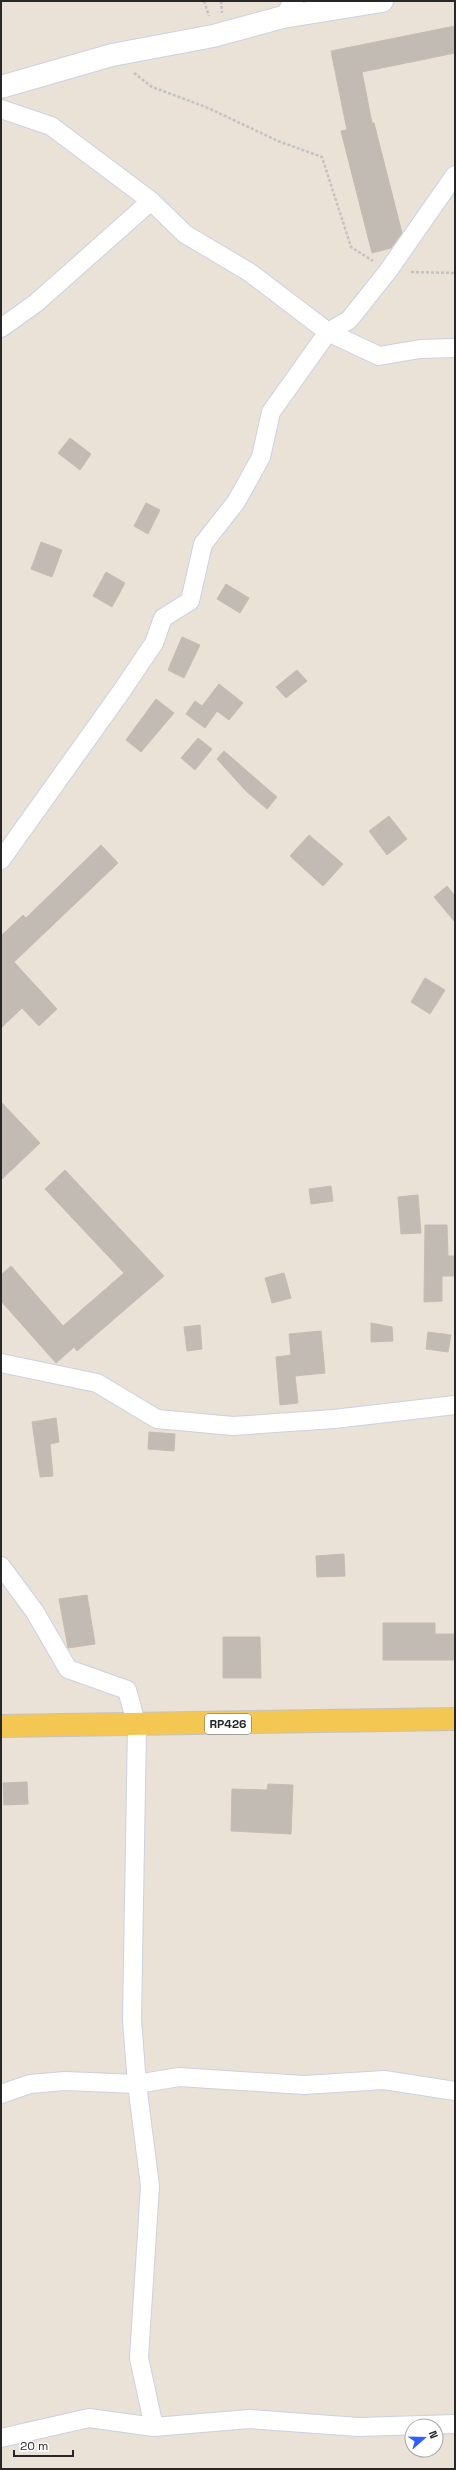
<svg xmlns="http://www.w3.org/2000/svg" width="456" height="2470" font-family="'Space Grotesk',sans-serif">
  <rect width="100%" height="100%" fill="#eae1d7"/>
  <!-- building -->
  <g fill="#c2bbb4" stroke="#c5bdb1">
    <polygon points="455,26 455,53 362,72 372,123 374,123 402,233 391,248 372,253 341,131 347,130 331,51"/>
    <polygon points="70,438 91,454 80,470 58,453"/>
    <polygon points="146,503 160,510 148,534 134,526"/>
    <polygon points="41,542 62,550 52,577 31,569"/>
    <polygon points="106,572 125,583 112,607 93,596"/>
    <polygon points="226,584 249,598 240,613 217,599"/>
    <polygon points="182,637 200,645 184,678 168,670"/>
    <polygon points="297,670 307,681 286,698 276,687"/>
    <polygon points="219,684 243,703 229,720 217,711 205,728 186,714 195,701 202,706"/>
    <polygon points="156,699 174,713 141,752 126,740"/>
    <polygon points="198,738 212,749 195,770 181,758"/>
    <polygon points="224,751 277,797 267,809 246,791 217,759"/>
    <polygon points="389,816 407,839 387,855 369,831"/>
    <polygon points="309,835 343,864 323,886 290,856"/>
    <polygon points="101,845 118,863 14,962 57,1009 39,1026 22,1008 1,1028 1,936 23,915 26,918"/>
    <polygon points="447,886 455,896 455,922 434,897"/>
    <polygon points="425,978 445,990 430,1014 411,1002"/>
    <polygon points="1,1102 40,1143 1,1180"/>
    <polygon points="65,1170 164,1276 77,1351 74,1347 56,1363 1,1301 1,1275 11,1266 63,1326 124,1273 45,1189"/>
    <polygon points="331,1186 333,1201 311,1204 309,1189"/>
    <polygon points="418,1195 421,1233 401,1234 398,1197"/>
    <polygon points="425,1225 447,1225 448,1256 455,1256 455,1276 442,1276 442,1301 424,1302"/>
    <polygon points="284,1273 291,1298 272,1303 265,1278"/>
    <polygon points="371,1323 392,1327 393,1341 371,1342"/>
    <polygon points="200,1325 202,1349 187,1351 184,1327"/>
    <polygon points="321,1331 325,1373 295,1376 298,1403 280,1405 276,1357 291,1355 289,1334"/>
    <polygon points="428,1332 451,1335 448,1352 426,1349"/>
    <polygon points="56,1418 59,1442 50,1444 53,1476 40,1477 32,1422"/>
    <polygon points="149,1432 175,1434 174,1451 148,1449"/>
    <polygon points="344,1554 345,1576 317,1577 316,1556"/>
    <polygon points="87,1595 95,1644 68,1648 59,1599"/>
    <polygon points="383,1623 435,1623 435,1634 455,1634 455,1660 383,1660"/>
    <polygon points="223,1637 260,1637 261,1678 223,1678"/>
    <polygon points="27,1782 28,1804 4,1805 3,1783"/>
    <polygon points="268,1784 293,1785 291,1834 231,1831 232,1789 267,1790"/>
  </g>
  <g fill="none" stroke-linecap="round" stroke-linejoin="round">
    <!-- minor casing -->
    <g stroke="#ccd1e1" stroke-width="20">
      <g id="minor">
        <polyline points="283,17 294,1"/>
        <polyline points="1,109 51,126 151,201"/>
        <polyline points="1,328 36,303 151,201 185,234 249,272 328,332 379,356 420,349 455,348"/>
        <polyline points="1,860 121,692 154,643 163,618 190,601 203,544 236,502 261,457 271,412 328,332 349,320 388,271 455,175"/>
        <polyline points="1,1363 97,1383 157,1419 233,1426 334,1419 455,1405"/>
        <polyline points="1,1566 35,1612 68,1669 127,1690 137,1726 132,2020 137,2084 150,2186 139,2358 154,2427"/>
        <polyline points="1,2094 30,2084 65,2081 137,2084 179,2077 304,2085 384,2080 455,2091"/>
        <polyline points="1,2438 89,2418 154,2427 249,2419 358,2427 455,2424"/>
      </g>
    </g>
    <!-- tertiary casing -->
    <g stroke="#ccd1e1" stroke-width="24">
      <polyline id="tertiary" points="1,87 112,55 213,36 283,17 382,1"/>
    </g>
    <!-- primary casing -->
    <g stroke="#c3c3c3" stroke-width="24">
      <polyline id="primary" points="1,1726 455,1719"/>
    </g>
    <!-- path -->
    <g stroke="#c3c3c3" stroke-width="2.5" stroke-dasharray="3 2" stroke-linecap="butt">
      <polyline points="204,1 209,16"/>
      <polyline points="221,1 222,13"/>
      <polyline points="134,73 152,87 206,107 278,141 322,157 351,247 373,261"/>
      <polyline points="411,272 455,273"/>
    </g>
    <!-- minor -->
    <use href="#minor" stroke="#fff" stroke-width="18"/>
    <!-- tertiary -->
    <use href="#tertiary" stroke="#fff" stroke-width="22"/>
    <!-- primary -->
    <use href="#primary" stroke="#f4c752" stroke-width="22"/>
  </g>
  <g text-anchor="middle" stroke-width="3.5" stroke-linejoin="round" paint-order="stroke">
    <!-- shield labels -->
    <rect fill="#fff" stroke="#686868" stroke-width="1" x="205" y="1714" width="46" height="20" rx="3"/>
    <g font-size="12" font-weight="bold" fill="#272727">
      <text x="228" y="1728">RP426</text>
    </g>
  </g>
  <!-- border -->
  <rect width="456" height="2470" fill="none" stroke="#272727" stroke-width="4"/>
  <!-- north arrow -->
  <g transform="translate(424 2438) rotate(70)"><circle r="19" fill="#ffffff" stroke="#a9a9a9"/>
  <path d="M0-3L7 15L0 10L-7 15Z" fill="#2f5fff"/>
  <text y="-6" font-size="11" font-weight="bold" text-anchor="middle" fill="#272727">N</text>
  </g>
  <!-- scale -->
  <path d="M14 2450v6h59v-6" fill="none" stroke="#272727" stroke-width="2"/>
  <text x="20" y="2450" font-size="12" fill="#272727" stroke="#ffffff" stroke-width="3" paint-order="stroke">20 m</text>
</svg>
